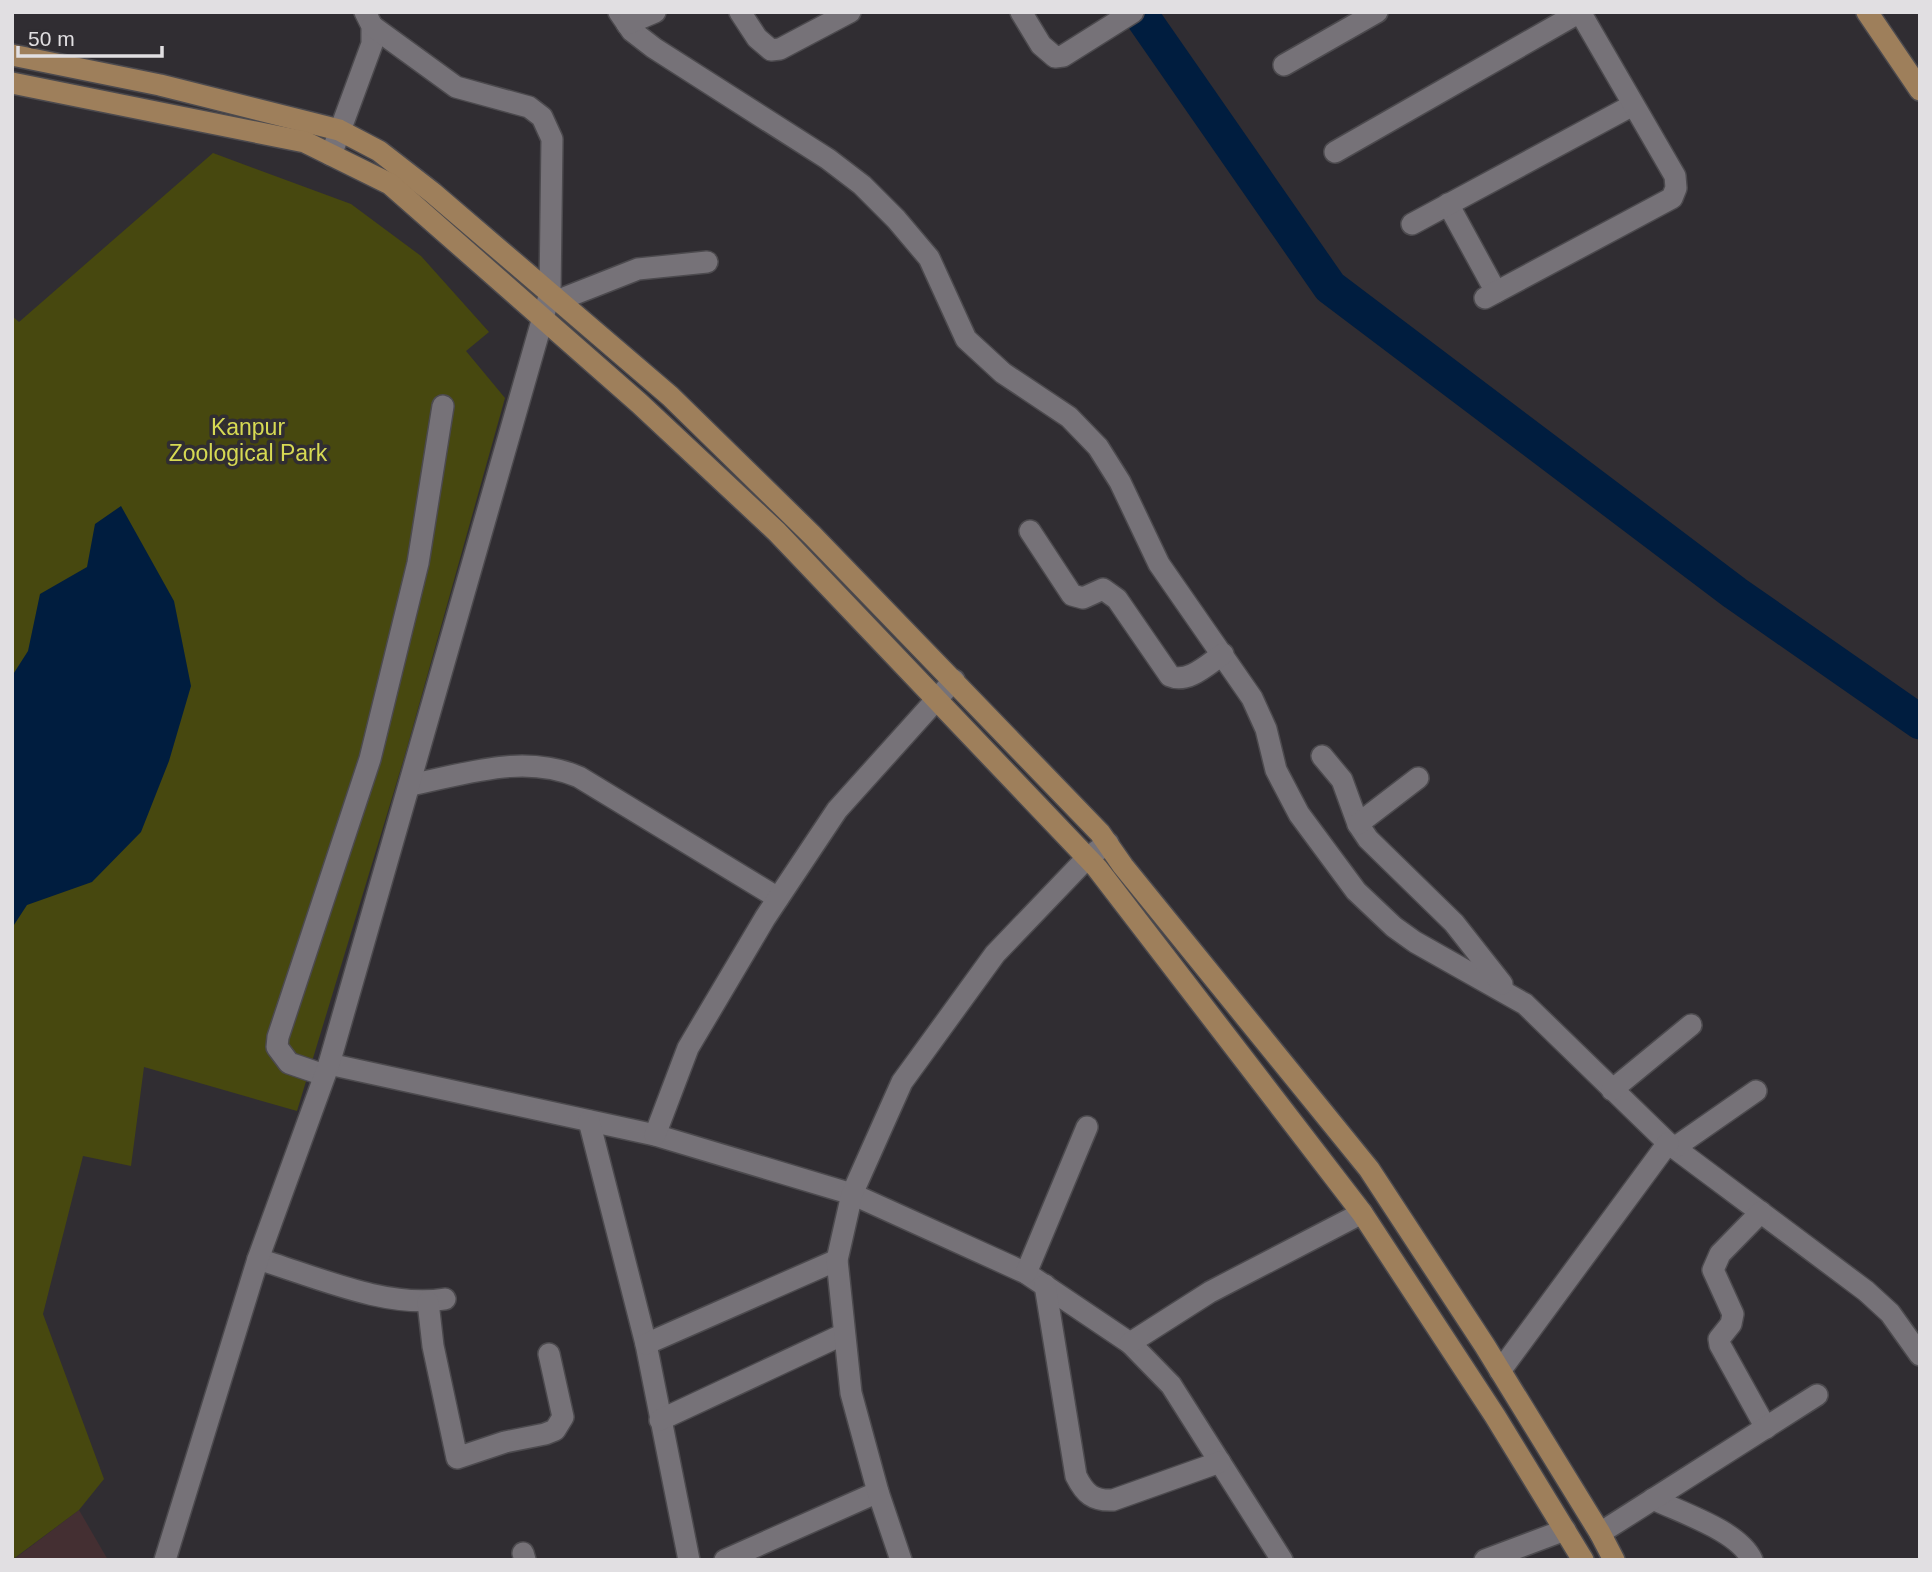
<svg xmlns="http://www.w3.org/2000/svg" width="1932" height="1572" font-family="Helvetica,sans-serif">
  <rect width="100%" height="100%" fill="#302d32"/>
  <!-- industrial -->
  <polygon fill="#442f32" points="79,1510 108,1560 13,1560"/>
  <!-- green -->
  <polygon fill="#47480f" points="213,153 351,204 421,256 489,332 466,351 505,398 405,755 297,1111 144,1067 131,1166 83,1156 43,1314 104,1479 79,1510 12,1560 12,316 19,322"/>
  <!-- water -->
  <polygon fill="#001d3f" points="121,506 174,601 191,686 169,761 141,832 92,882 27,905 12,928 12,676 28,651 40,594 87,567 95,524"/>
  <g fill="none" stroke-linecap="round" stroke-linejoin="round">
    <!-- river -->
    <polyline stroke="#001d3f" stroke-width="35" points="1139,12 1330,287 1735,593 1920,722"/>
    <!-- minor casing -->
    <g stroke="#4c4a4e" stroke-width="24">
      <g id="minor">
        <polyline points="619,12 632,31 654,48 828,159 862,185 896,219 929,258 966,339 1003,373 1069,417 1098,447 1120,482 1159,564 1252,698 1266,729 1276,770 1299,814 1356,891 1394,927 1415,942 1525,1004 1668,1143 1866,1291 1890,1313 1920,1355"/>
        <polyline points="740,12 757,38 771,50 780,49 850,12"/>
        <polyline points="1021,12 1041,45 1055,57 1063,56 1133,12"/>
        <polyline points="627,24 655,12"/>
        <polyline points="1284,65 1377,12"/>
        <polyline points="1335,152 1580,12"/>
        <polyline points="331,155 372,44 372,26 365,12"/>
        <polyline points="1448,204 1496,292"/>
        <polyline points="1412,224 1633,105"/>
        <polyline points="1485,298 1672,198 1676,188 1675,176 1580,12"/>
        <polyline points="559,300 638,269 707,262"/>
        <path d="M1030 531 1072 595 1083 598 1103 589 1117 599 1170 676C1188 684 1208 664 1223 654"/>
        <polyline points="1322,756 1342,780 1358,824 1368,839 1454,923 1502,984"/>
        <path d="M410 785C466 774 524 753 579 777L778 898"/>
        <polyline points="1358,824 1418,778"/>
        <polyline points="329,1064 655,1135 852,1194 1026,1273 1130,1343 1171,1385 1282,1560"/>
        <polyline points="324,1075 289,1063 277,1047 278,1037 370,759 418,563 443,406"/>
        <polyline points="1612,1090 1691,1025"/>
        <polyline points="589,1121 646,1344 689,1560"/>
        <polyline points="655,1135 688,1048 765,918 837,810 954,680"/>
        <polyline points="1674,1148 1756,1091"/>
        <polyline points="1761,1212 1720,1254 1713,1270 1733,1314 1731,1324 1719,1339 1720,1345 1766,1428"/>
        <path d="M258 1259C314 1276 387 1309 445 1299"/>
        <polyline points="1026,1273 1087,1127"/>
        <path d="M1045 1285 1076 1476C1085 1494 1093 1501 1113 1500L1220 1462"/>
        <polyline points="428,1302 433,1346 457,1458 505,1442 545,1434 555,1430 563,1417 549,1354"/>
        <polyline points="1130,1343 1210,1292 1362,1213"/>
        <polyline points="646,1344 837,1260"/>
        <polyline points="1500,1371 1668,1143"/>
        <polyline points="660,1420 844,1334"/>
        <path d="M1653 1499C1682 1513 1739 1531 1752 1560"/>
        <polyline points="1600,1533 1817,1395"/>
        <polyline points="523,1553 525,1560"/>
        <polyline points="165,1560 258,1259 329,1064 550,293 552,139 542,117 529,107 456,87 372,26"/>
        <polyline points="725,1560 878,1492"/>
        <polyline points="901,1560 878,1492 851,1393 837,1260 852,1194 902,1082 995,954 1087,858 1108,843"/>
        <polyline points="1485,1560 1565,1530"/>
      </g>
    </g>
    <!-- major casing -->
    <g stroke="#4c4a4e" stroke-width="24">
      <g id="major">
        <polyline points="1867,12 1920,90"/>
        <polyline points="12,55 160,85 339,130 379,151 433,193 670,396 812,535 1100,833 1123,866 1369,1169 1485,1346 1600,1533 1614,1560"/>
        <polyline points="12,83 305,142 390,184 639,403 777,532 1097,868 1362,1213 1495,1416 1583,1560"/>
      </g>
    </g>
    <!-- minor -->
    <use href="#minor" stroke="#767278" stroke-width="21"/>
    <!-- major -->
    <use href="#major" stroke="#9e7f5b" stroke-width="21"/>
  </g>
  <g text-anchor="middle" stroke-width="7" stroke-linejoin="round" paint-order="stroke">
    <!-- park labels -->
    <g font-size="23" fill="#d6d953" stroke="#302d32">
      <text x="248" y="435">Kanpur<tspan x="248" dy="26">Zoological Park</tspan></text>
    </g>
  </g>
  <!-- border -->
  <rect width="1932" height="1572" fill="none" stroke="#e1dfe2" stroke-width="28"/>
  <!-- scale -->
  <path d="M18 46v10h144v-10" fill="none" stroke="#e1dfe2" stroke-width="3.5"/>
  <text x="28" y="46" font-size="21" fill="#e1dfe2" stroke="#302d32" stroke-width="5" paint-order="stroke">50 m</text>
</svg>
